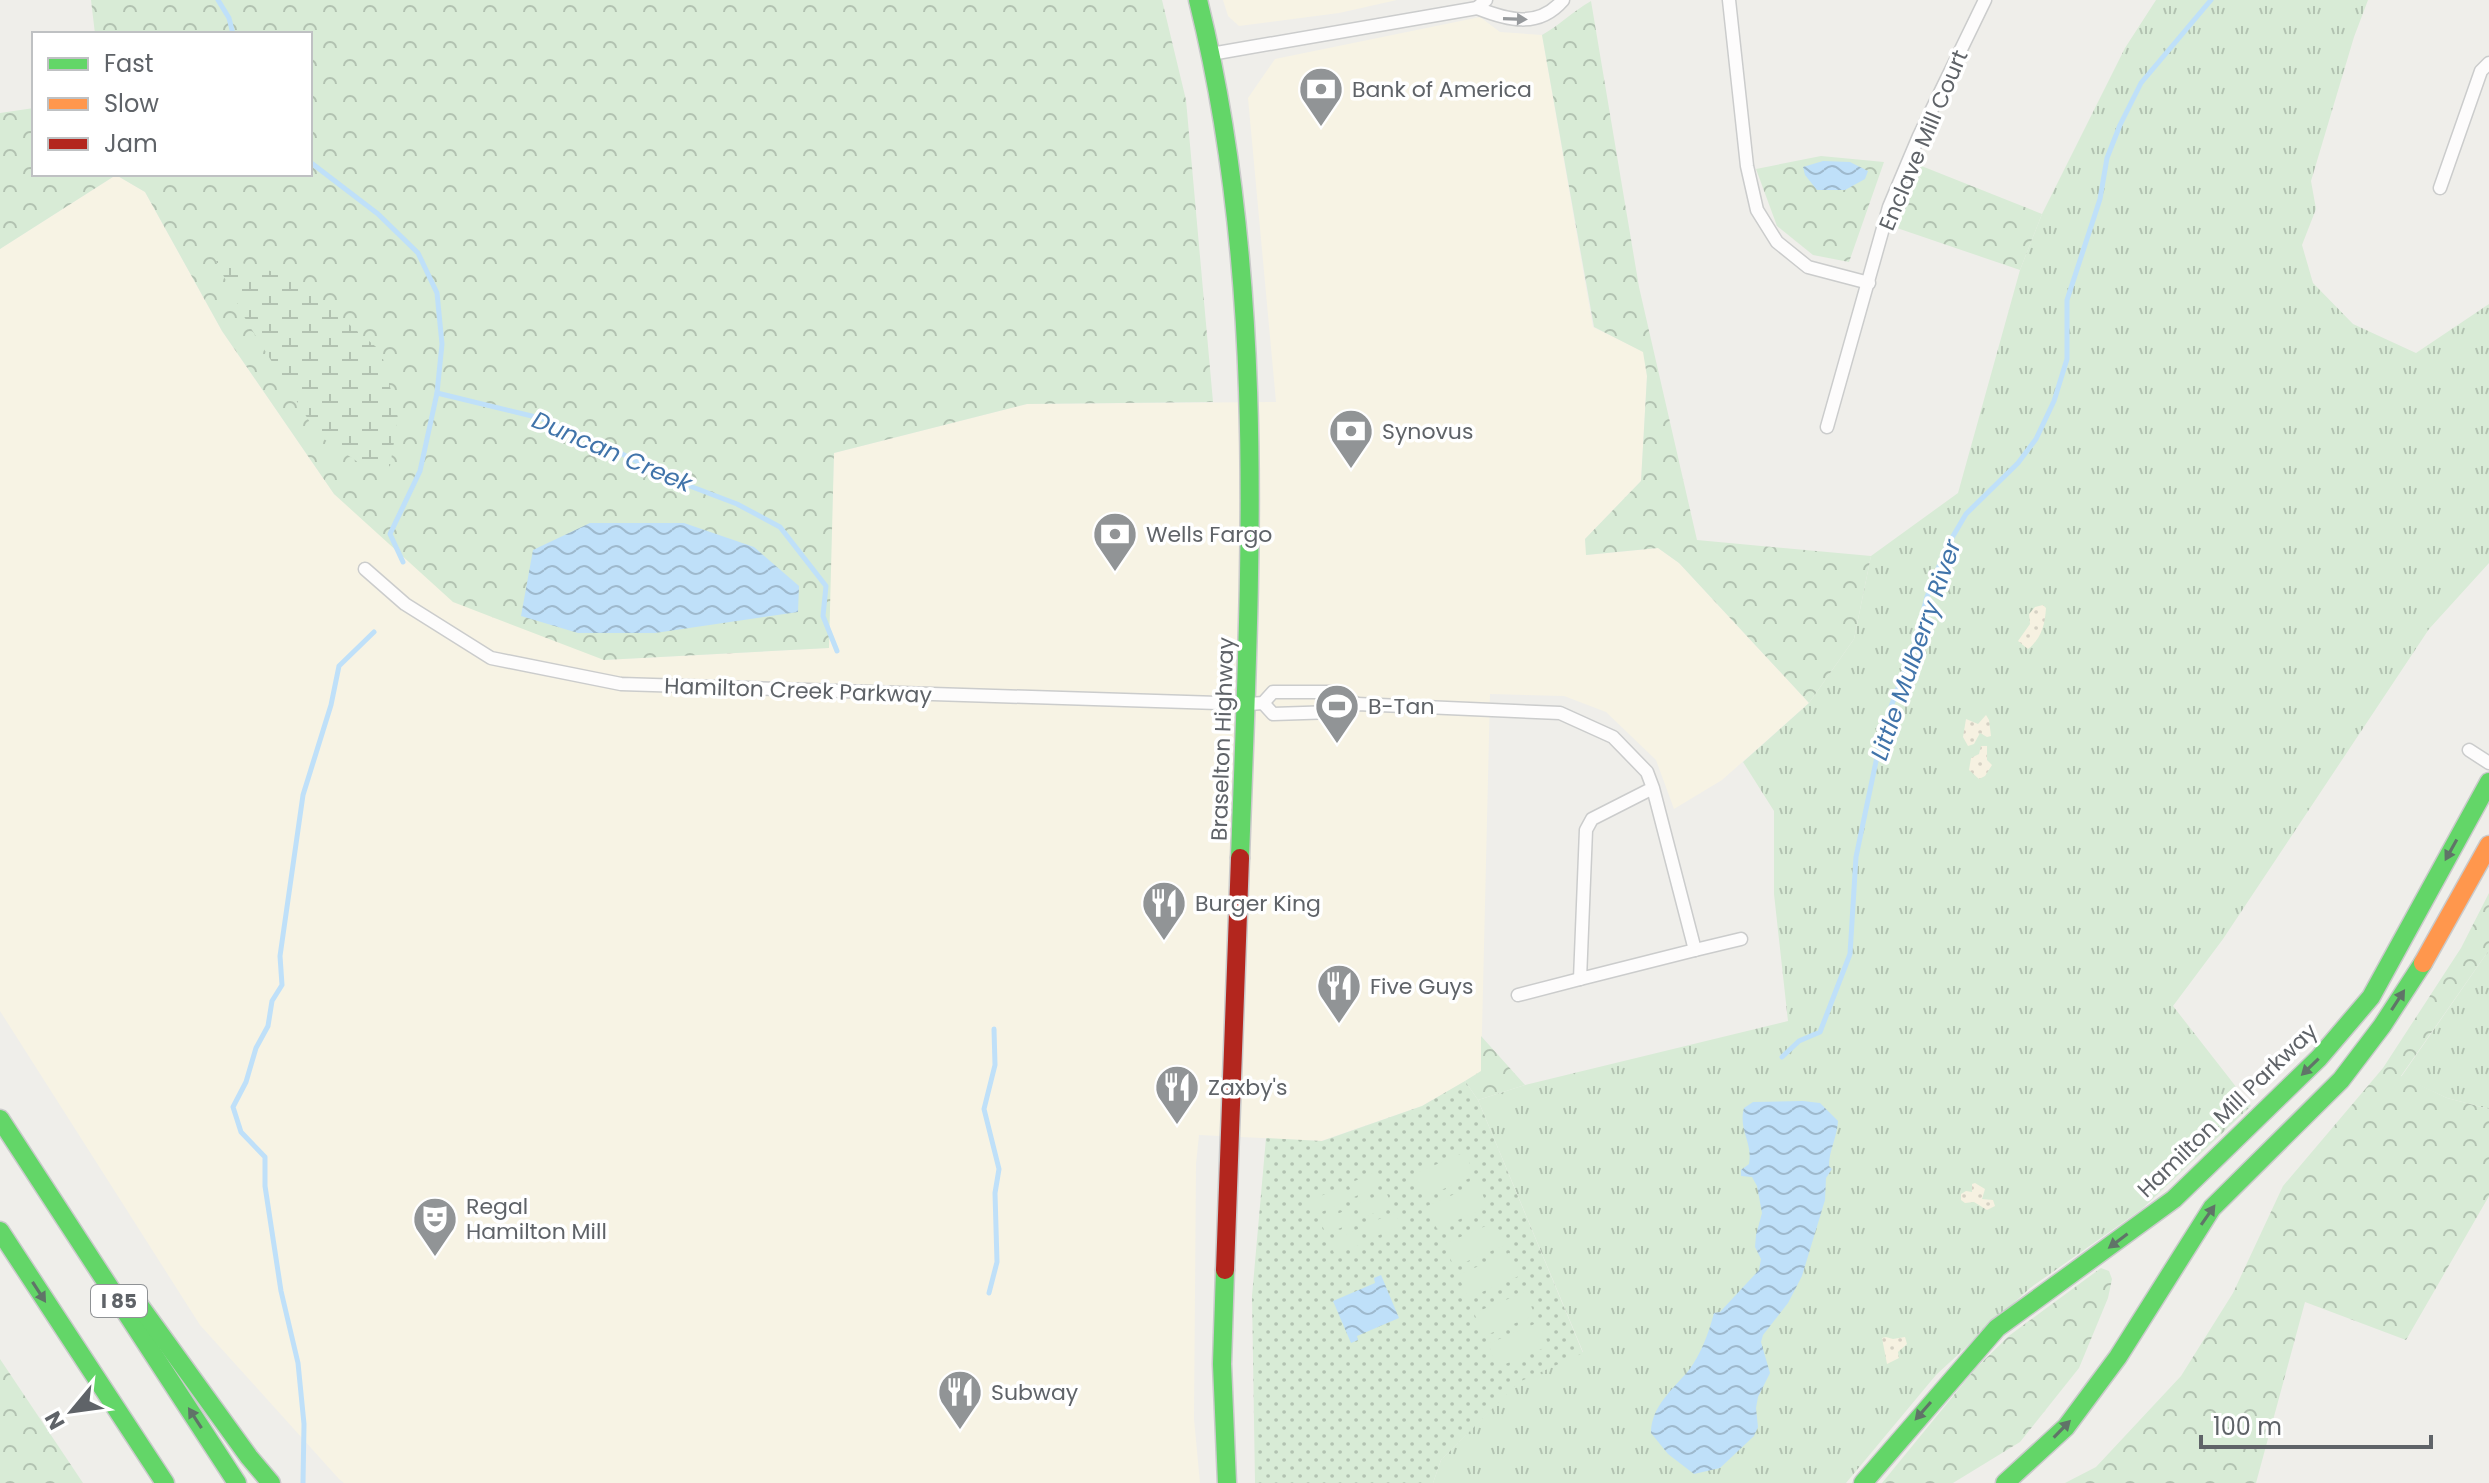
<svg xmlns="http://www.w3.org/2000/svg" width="2489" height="1483" font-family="Poppins,sans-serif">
  <defs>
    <pattern id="grass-tufts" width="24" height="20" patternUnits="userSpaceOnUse" patternTransform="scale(2)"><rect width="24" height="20" fill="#d8ebd6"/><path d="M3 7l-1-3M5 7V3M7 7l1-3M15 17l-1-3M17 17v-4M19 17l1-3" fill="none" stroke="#b2c2b1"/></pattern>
    <pattern id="forest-crowns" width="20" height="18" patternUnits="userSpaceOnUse" patternTransform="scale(2)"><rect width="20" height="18" fill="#d8ebd6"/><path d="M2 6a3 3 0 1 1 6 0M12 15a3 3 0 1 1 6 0" fill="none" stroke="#b2c2b1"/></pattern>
    <pattern id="wetland-marsh" width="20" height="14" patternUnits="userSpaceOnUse" patternTransform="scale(2)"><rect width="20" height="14" fill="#d8ebd6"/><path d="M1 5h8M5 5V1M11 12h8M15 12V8" fill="none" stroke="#b2c2b1"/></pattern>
    <pattern id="sand-dots" width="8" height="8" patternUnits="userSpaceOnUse" patternTransform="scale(2)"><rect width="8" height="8" fill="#f6f1e1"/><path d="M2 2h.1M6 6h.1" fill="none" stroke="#d5d1c4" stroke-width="1.8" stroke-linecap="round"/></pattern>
    <pattern id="park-dots" width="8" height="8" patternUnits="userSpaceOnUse" patternTransform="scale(2)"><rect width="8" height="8" fill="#d8ebd6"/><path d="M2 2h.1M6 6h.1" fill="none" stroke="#b2c2b1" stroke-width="1.8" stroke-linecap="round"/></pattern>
    <pattern id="water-waves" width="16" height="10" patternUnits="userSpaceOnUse" patternTransform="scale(2)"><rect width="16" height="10" fill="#bfe0f9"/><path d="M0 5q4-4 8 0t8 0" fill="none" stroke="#9eb9cd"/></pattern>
  </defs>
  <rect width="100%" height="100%" fill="#efeeea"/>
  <!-- commercial -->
  <g fill="#f7f3e4">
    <polygon points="1223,0 1397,0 1339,13 1239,26 1228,16"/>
    <polygon points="1480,17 1500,32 1542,35 1593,327 1644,352 1647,376 1641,481 1585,539 1587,555 1658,548 1679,563 1809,703 1722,780 1674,809 1656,760 1606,712 1564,696 1490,694 1481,1072 1422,1106 1321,1141 1199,1135 1196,1164 1194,1419 1200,1483 344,1483 339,1479 200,1325 0,1011 0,249 116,175 145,192 222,331 334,494 604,660 828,648 834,453 1027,404 1276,402 1248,98 1275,59"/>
  </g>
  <!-- grass -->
  <g fill="url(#grass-tufts)">
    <polygon points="2156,0 2368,0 2354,37 2311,181 2316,209 2302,245 2313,283 2353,324 2416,353 2489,304 2489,563 2429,629 2223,939 2173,1006 2251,1106 2142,1209 2030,1288 1936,1375 1846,1483 1433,1483 1441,1460 1519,1381 1583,1352 1478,1100 1525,1085 1788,1021 1774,894 1774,811 1743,762 1809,703 1854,639 1871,556 1958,493 2020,270 2042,214 2125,48"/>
    <polygon points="2489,950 2489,1109 2447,1098 2401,1077"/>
  </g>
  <!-- forest -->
  <g fill="url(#forest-crowns)">
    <polygon points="91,0 1162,0 1186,100 1213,402 1027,404 834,453 829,648 604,660 453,602 334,494 222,331 145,192 116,175 0,249 0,113 34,108 34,174 310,174 310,34 95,34"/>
    <path d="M1591 1 1639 287 1697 540 1871 556 1854 639 1809 703 1679 563 1658 548 1586 555 1585 539 1641 481 1647 376 1643 352 1594 327 1542 35C1560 25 1573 11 1591 1Z"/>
    <polygon points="1821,156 1884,162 1849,262 1813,255 1777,226 1756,169"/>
    <polygon points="1919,165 2042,214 2020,270 1894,227"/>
    <polygon points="2489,893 2489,950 2401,1076 2447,1098 2489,1109 2489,1196 2406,1340 2305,1302 2256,1483 2065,1483 2096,1467 2181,1376 2233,1293 2283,1186 2383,1068 2461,948"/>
    <polygon points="1481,1036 1525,1085 1478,1100 1465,1081 1481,1071"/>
    <polygon points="2101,1268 2109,1271 2112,1279 2108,1298 2079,1368 2020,1442 1953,1483 1882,1483 1976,1368 2010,1335"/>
    <polygon points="0,1359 83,1483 0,1483"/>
  </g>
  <!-- wetland -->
  <polygon fill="url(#wetland-marsh)" points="213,255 292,277 381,351 398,418 390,466 374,473 318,435 247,322"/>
  <!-- sand -->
  <g fill="url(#sand-dots)">
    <path d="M2043 605 2046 608C2045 625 2041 639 2028 649L2018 641 2030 624 2029 614 2035 607Z"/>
    <polygon points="1986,715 1989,720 1991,736 1987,737 1980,733 1974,744 1968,746 1963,737 1966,719 1978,724"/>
    <polygon points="1981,746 1987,746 1987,760 1992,765 1985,776 1979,779 1969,770 1971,758 1979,754"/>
    <polygon points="1975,1183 1985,1189 1982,1199 1993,1200 1995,1206 1987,1210 1974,1202 1965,1203 1961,1200 1961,1194 1966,1191 1972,1192 1972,1184"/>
    <polygon points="1886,1337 1893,1339 1905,1337 1907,1344 1898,1352 1899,1358 1887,1364 1882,1338"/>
  </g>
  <!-- park -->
  <polygon fill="url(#park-dots)" points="1465,1081 1478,1100 1583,1353 1519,1382 1441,1460 1433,1483 1255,1483 1252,1296 1266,1138 1322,1141 1422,1106"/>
  <!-- pitch -->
  <g fill="#d8ebd6">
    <polygon points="1465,1152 1475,1176 1424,1197 1414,1174"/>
    <polygon points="1377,1171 1383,1184 1354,1197 1348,1184"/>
    <polygon points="1478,1184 1488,1207 1437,1229 1427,1206"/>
    <polygon points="1340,1188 1346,1201 1317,1214 1311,1200"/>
    <polygon points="1386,1192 1392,1205 1363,1218 1358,1204"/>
    <polygon points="1349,1209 1355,1222 1326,1234 1320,1221"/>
    <polygon points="1395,1212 1401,1226 1372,1238 1366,1225"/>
    <polygon points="1495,1222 1505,1245 1454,1267 1444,1244"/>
    <polygon points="1358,1229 1364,1243 1335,1255 1329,1242"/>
    <polygon points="1509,1253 1519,1276 1468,1298 1458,1275"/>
    <polygon points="1525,1292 1535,1315 1484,1336 1474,1313"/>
    <polygon points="1539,1322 1549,1346 1498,1367 1488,1344"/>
  </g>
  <!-- water -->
  <g fill="url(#water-waves)">
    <polygon points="1823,161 1850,162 1868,171 1865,179 1845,190 1817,190 1805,175 1803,167"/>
    <polygon points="590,523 684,523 754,547 799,586 798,612 655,633 578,633 521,616 533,550"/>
    <path d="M1803 1101 1820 1103 1838 1121C1837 1138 1829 1150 1829 1166L1832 1169 1826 1178 1825 1200 1802 1276 1788 1303 1763 1335 1761 1342 1770 1373 1758 1397 1756 1408 1758 1427 1754 1436 1720 1468 1694 1474 1668 1454 1651 1433C1651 1406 1674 1388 1689 1370 1701 1354 1709 1332 1714 1313L1720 1312 1759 1270 1761 1259 1755 1247 1756 1235 1762 1213 1757 1186 1752 1177 1741 1176V1170L1749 1164C1753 1142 1738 1130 1744 1108L1753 1102Z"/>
    <polygon points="1381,1275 1399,1318 1357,1336 1358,1340 1351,1343 1333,1301 1375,1283 1374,1278"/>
  </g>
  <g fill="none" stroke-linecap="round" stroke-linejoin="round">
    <!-- stream -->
    <g stroke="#bfe0f9" stroke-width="5">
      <polyline points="218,0 229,18 233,34"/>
      <polyline points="310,162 378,214 418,253 437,293 442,344 437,393 420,471 390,534 403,562"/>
      <polyline points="437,393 540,418 596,441 674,480 737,504 780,527 826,586 823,616 837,651"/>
      <polyline points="1782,1057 1799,1041 1820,1032 1850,954 1856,857 1883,728 1913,648 1927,597 1946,548 1966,514 2018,463 2036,439 2054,401 2067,359 2067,300 2100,199 2107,158 2120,125 2141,83 2211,0"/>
      <polyline points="989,1293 997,1262 995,1193 999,1169 984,1109 995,1065 994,1029"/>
      <polyline points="303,1483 304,1424 298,1363 281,1291 265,1186 265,1157 241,1132 233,1107 246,1082 256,1048 268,1026 272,1001 282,985 280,956 303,795 331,705 339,666 374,632"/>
    </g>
    <!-- street casing -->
    <g stroke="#cbcccc" stroke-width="15">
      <g id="street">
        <path d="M1486 0 1477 8C1507 20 1538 29 1563 0"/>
        <polyline points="1729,0 1747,166 1757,210 1777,242 1808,267 1869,283"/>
        <polyline points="1211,54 1477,8"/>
        <polyline points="2440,188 2481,71 2489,63"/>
        <polyline points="1827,427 1889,207 1919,136 1985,0"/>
        <polyline points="365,569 405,604 491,658 621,684 1249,704 1263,703 1273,692 1335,692 1357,704"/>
        <polyline points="1263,703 1273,714 1334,712 1357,704 1560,713 1613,737 1647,772 1653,788 1695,950 1580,979 1586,830 1592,819 1653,788"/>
        <polyline points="2469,750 2489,763"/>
        <polyline points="1695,950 1741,939"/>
        <polyline points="1518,995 1580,979"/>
      </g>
    </g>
    <!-- fast casing -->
    <g stroke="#cacacb" stroke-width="21">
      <g id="fast">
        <path d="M1198 0C1268 281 1250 572 1240 858"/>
        <polyline points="0,1119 237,1483"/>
        <polyline points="0,1231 165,1483"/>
        <polyline points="1225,1270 1222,1364 1227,1483"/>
        <polyline points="132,1295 249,1457 271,1483"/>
        <polyline points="1863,1483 1997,1328 2174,1199 2319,1058 2371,997 2489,782"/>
        <polyline points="2005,1483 2066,1427 2118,1357 2212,1208 2341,1080 2382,1026 2423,963"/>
      </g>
    </g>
    <!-- slow casing -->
    <g stroke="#cacacb" stroke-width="21">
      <polyline id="slow" points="2423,963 2489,845"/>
    </g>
    <!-- jam casing -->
    <g stroke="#cacacb" stroke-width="21">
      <polyline id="jam" points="1225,1270 1240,858"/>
    </g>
    <!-- street -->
    <use href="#street" stroke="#fdfcfc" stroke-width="12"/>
    <!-- fast -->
    <use href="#fast" stroke="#63d668" stroke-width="18"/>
    <!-- slow -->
    <use href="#slow" stroke="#ff974d" stroke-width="18"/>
    <!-- jam -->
    <use href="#jam" stroke="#b3261e" stroke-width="18"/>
  </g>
  <!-- one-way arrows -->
  <defs><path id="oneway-solid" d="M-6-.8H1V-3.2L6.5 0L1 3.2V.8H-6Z" transform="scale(2)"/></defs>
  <use fill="#96999c" href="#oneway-solid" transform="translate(1515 19) rotate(2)"/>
  <g fill="#607468">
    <use href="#oneway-solid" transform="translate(2451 850) rotate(119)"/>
    <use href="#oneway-solid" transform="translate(2398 1000) rotate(-57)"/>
    <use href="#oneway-solid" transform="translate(2310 1067) rotate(136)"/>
    <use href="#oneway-solid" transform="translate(2208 1215) rotate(-55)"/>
    <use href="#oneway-solid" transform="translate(2118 1241) rotate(143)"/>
    <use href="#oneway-solid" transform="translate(39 1292) rotate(57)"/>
    <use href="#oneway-solid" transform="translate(1923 1411) rotate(131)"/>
    <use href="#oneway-solid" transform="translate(195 1418) rotate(-123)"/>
    <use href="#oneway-solid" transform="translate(2062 1429) rotate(-46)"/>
  </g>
  <!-- icons -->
  <defs>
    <g id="bank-pin" transform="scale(2.3)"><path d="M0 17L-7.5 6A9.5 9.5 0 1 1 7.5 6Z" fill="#919496" stroke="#fff"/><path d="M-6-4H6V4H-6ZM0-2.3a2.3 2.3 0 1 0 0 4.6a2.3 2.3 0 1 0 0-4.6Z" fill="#fff"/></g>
    <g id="stadium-pin" transform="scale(2.3)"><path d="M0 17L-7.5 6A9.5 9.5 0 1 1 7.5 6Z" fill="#919496" stroke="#fff"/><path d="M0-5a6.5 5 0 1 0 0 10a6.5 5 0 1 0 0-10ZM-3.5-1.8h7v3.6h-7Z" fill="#fff"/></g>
    <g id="restaurant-pin" transform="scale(2.3)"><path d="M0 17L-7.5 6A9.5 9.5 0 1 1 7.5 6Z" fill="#919496" stroke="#fff"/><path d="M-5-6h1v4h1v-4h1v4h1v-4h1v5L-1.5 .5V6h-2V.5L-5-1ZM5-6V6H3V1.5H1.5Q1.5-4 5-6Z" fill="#fff"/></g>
    <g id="theatre-pin" transform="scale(2.3)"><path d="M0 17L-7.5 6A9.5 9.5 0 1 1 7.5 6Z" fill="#919496" stroke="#fff"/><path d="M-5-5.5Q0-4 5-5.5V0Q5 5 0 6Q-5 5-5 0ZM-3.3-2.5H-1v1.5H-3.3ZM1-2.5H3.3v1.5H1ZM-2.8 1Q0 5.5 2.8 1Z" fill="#fff"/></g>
  </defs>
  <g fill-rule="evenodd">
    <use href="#bank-pin" x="1321" y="89"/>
    <use href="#bank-pin" x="1351" y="431"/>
    <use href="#bank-pin" x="1115" y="534"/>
    <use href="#stadium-pin" x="1337" y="706"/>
    <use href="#restaurant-pin" x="1164" y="903"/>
    <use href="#restaurant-pin" x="1339" y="986"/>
    <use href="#restaurant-pin" x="1177" y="1087"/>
    <use href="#theatre-pin" x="435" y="1219"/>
    <use href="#restaurant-pin" x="960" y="1392"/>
  </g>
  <g text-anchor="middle" stroke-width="7" stroke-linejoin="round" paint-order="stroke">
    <!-- shield labels -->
    <rect fill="#fff" stroke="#8f9295" stroke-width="2" x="91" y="1285" width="56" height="32" rx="6"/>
    <g font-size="20" font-weight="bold" fill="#5f6368">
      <text x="119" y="1308">I 85</text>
    </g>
    <!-- poi labels -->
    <g font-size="22" fill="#5f6368" stroke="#fff" text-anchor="start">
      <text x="1352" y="97">Bank of America</text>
      <text x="1382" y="439">Synovus</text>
      <text x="1146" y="542">Wells Fargo</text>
      <text x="1368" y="714">B-Tan</text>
      <text x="1195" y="911">Burger King</text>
      <text x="1370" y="994">Five Guys</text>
      <text x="1208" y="1095">Zaxby's</text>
      <text x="466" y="1214">Regal<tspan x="466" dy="25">Hamilton Mill</tspan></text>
      <text x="991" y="1400">Subway</text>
    </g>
    <!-- street labels -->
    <g font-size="22" fill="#5f6368" stroke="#fff">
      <text transform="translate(1923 140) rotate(-67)" y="8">Enclave Mill Court</text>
      <text transform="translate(798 690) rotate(2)" y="8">Hamilton Creek Parkway</text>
      <text transform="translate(1222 739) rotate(-88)" y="8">Braselton Highway</text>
      <text transform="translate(2227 1110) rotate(-44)" y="8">Hamilton Mill Parkway</text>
    </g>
    <!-- water labels -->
    <g font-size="24" font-style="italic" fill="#4174aa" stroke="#fff">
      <text transform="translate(612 452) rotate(23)" y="8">Duncan Creek</text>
      <text transform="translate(1916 650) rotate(-71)" y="8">Little Mulberry River</text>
    </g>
  </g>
  <!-- legend -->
  <rect x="32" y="32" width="280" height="144" fill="#ffffff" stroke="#bfc1c3" stroke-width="2"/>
  <rect x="48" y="58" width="40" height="12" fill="#63d668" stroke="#bfc1c3" stroke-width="2"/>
  <text x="104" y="72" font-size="24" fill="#5f6368">Fast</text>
  <rect x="48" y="98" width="40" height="12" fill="#ff974d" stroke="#bfc1c3" stroke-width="2"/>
  <text x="104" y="112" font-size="24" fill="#5f6368">Slow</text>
  <rect x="48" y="138" width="40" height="12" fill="#b3261e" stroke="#bfc1c3" stroke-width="2"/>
  <text x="104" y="152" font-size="24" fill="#5f6368">Jam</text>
  <!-- north arrow -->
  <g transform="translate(72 1411) rotate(241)" stroke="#ffffff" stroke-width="6" paint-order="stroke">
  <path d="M0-6L14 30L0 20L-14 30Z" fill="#5f6368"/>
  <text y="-12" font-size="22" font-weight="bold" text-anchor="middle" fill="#5f6368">N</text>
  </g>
  <!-- scale -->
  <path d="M2201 1435v12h230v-12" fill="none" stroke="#5f6368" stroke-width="4"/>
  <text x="2213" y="1435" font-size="24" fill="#5f6368" stroke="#ffffff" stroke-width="6" paint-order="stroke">100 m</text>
</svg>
